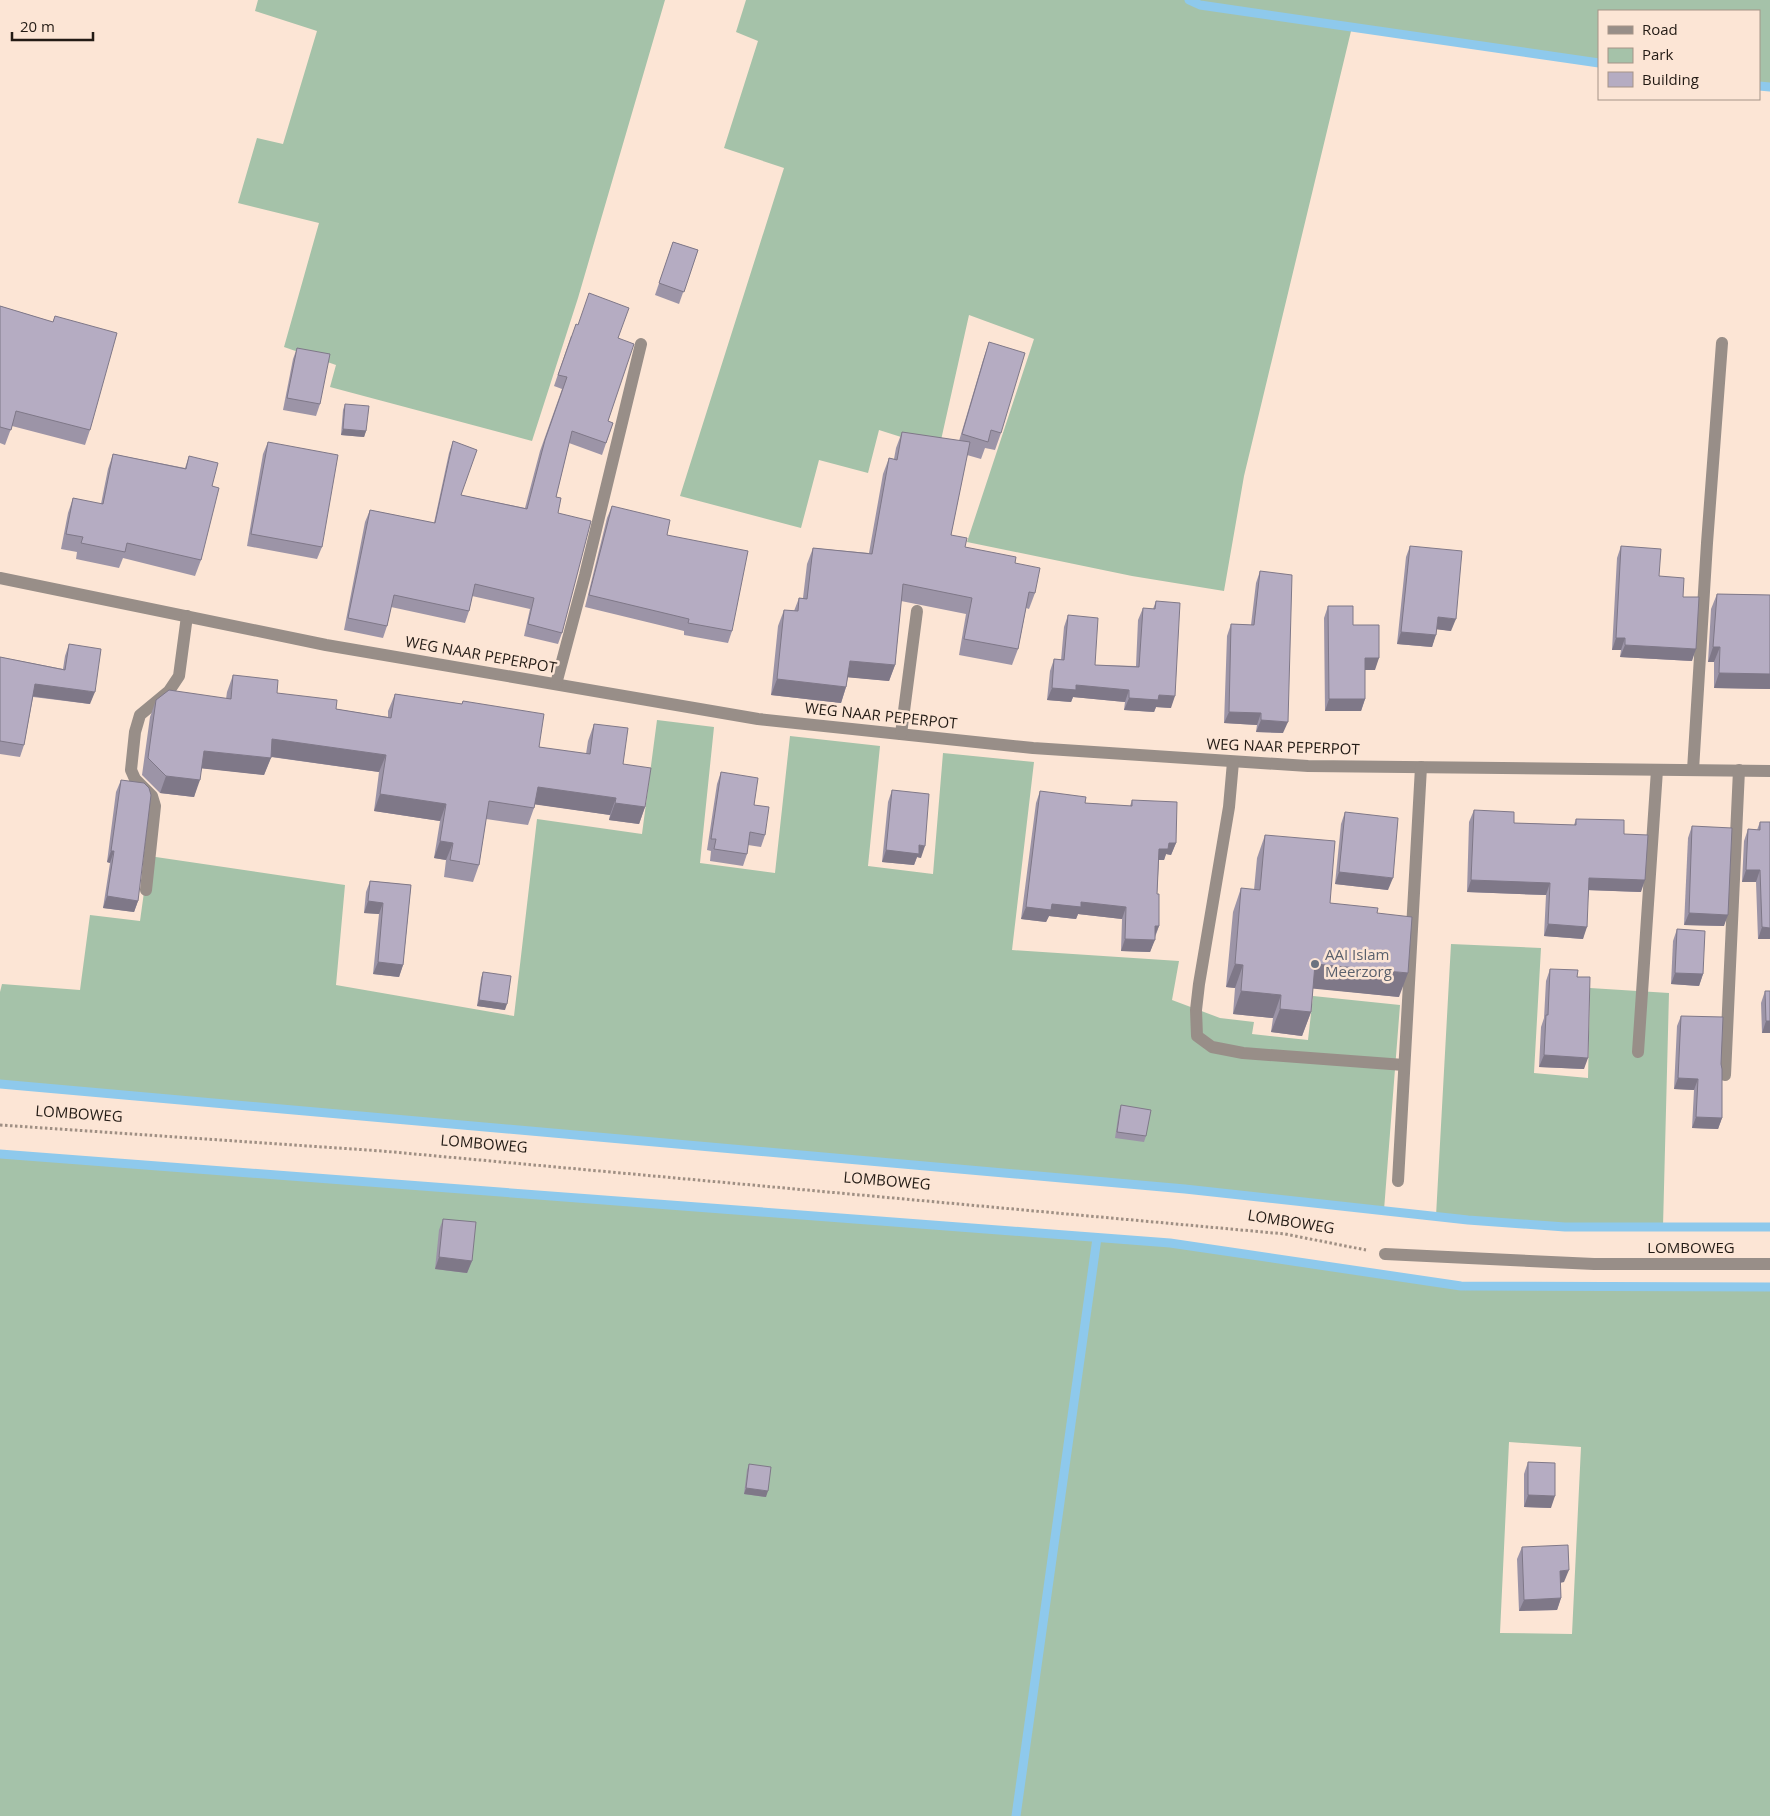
<svg xmlns="http://www.w3.org/2000/svg" width="1770" height="1816" font-family="'Open Sans',sans-serif">
  <rect width="100%" height="100%" fill="#fce5d5"/>
  <!-- green -->
  <g fill="#a5c2a9" fill-rule="evenodd">
    <polygon points="258,0 665,0 578,298 532,441 330,387 336,365 284,347 319,223 238,203 257,138 283,144 317,31 255,11"/>
    <polygon points="746,0 1770,0 1770,87 1759,86 1759,11 1599,11 1599,63 1352,27 1244,476 1224,591 1132,576 967,542 1034,339 969,315 939,449 879,430 868,473 819,460 801,528 680,496 784,168 724,148 758,41 736,32"/>
    <polygon points="657,720 714,727 700,863 775,873 790,736 880,746 868,866 933,874 943,753 1034,762 1012,950 1179,961 1172,1000 1220,1018 1254,1022 1252,1034 1308,1040 1313,996 1400,1005 1384,1210 1185,1189 0,1084 0,992 2,984 80,990 90,915 140,921 149,856 345,885 336,985 514,1016 537,819 642,834"/>
    <polygon points="1451,944 1541,948 1534,1073 1588,1078 1590,988 1669,993 1663,1227 1565,1227 1436,1216"/>
    <path d="M0 1154 1170 1243 1461 1286 1770 1287V1816H0ZM1509 1442 1581 1447 1572 1634 1500 1633Z"/>
  </g>
  <g fill="none" stroke-linecap="round" stroke-linejoin="round">
    <!-- stream -->
    <g stroke="#8ec9ec" stroke-width="9">
      <polyline points="1189,0 1200,5 1599,63"/>
      <polyline points="1759,86 1770,87"/>
      <polyline points="0,1084 1185,1189 1468,1220 1565,1227 1770,1227"/>
      <polyline points="0,1154 1170,1243 1461,1286 1770,1287"/>
      <polyline points="1016,1816 1097,1238"/>
    </g>
    <!-- path -->
    <polyline stroke="#9f8f83" stroke-width="3" stroke-dasharray="2.5 2.5" stroke-linecap="butt" points="0,1125 382,1151 1285,1234 1366,1250"/>
    <!-- minor -->
    <g stroke="#988e88" stroke-width="12">
      <polyline points="0,578 326,645 758,719 1033,748 1308,766 1770,771"/>
      <polyline points="556,684 585,575 641,344"/>
      <polyline points="901,734 917,611"/>
      <polyline points="1233,762 1229,807 1199,984 1196,1010 1197,1036 1212,1047 1243,1053 1404,1065"/>
      <polyline points="1693,770 1707,543 1722,343"/>
      <polyline points="146,890 155,806 152,796 135,779 131,770 135,732 140,715 169,691 179,676 187,616"/>
      <polyline points="1638,1052 1657,770"/>
      <polyline points="1725,1075 1739,770"/>
      <polyline points="1398,1181 1421,767"/>
      <polyline points="1385,1254 1594,1264 1770,1264"/>
    </g>
  </g>
  <!-- wall -->
  <g fill="#9c94a7">
    <polygon points="673,242 698,250 679,304 655,295"/>
    <polygon points="0,306 53,322 55,316 90,430 85,445 12,426 5,445 0,443"/>
    <polygon points="571,336 618,338 608,421 613,423 602,455 569,443 556,497 558,513 562,633 558,644 524,636 530,609 472,596 469,611 465,623 391,607 387,626 383,638 344,630 365,522 370,510 434,523 449,453 453,441 461,495 525,508 540,451 562,389 554,386"/>
    <polygon points="989,342 1001,433 995,450 985,448 981,459 967,455 951,535 965,547 1015,563 1035,593 1029,609 1026,608 1018,649 1012,665 959,655 966,614 901,601 895,665 889,681 848,677 846,687 841,703 771,695 778,626 784,610 794,611 799,598 803,598 807,564 813,548 869,553 883,474 889,458 894,459 896,448 902,432 959,441 983,360"/>
    <polygon points="297,348 320,404 316,416 283,410 293,359"/>
    <polygon points="345,404 366,431 364,437 341,435 343,410"/>
    <polygon points="268,442 322,547 317,559 247,546 263,454"/>
    <polygon points="113,454 185,468 189,456 212,486 201,560 195,576 123,558 119,568 76,559 77,552 61,549 68,513 73,498 101,504 108,469"/>
    <polygon points="612,506 667,535 732,631 728,643 684,635 684,631 585,607 607,518"/>
    <polygon points="1410,546 1451,631 1437,629 1432,647 1397,644 1406,557"/>
    <polygon points="1621,546 1683,597 1692,661 1620,657 1621,650 1612,650 1617,558"/>
    <polygon points="1260,571 1283,733 1256,732 1257,725 1224,723 1227,636 1231,624 1251,625 1256,583"/>
    <polygon points="1717,594 1770,595 1770,689 1714,688 1714,662 1708,662 1711,609"/>
    <polygon points="1156,601 1171,708 1156,707 1154,712 1124,710 1125,702 1073,697 1071,702 1047,700 1050,671 1054,659 1061,660 1064,627 1068,615 1095,665 1136,666 1138,620 1143,608 1153,609"/>
    <polygon points="1328,606 1353,625 1375,670 1365,670 1365,699 1361,711 1325,711 1324,618"/>
    <polygon points="69,644 90,704 33,697 24,745 20,757 0,754 0,657 63,669 65,656"/>
    <polygon points="233,675 277,693 336,709 388,717 388,711 395,694 462,704 463,701 539,747 586,754 588,741 594,724 623,764 645,807 639,824 609,820 610,815 535,804 534,808 528,825 486,819 479,865 473,882 444,877 446,860 434,858 440,821 374,811 379,772 271,757 264,775 202,768 194,797 160,793 142,775 150,717 156,700 226,699 227,692"/>
    <polygon points="721,772 754,805 765,835 761,847 748,845 747,854 743,866 710,861 711,851 707,850 717,784"/>
    <polygon points="121,780 138,901 134,912 103,908 110,863 107,862 116,792"/>
    <polygon points="892,790 921,858 917,857 914,865 882,862 888,802"/>
    <polygon points="1040,791 1085,803 1130,806 1132,800 1176,843 1171,855 1166,854 1164,860 1159,860 1157,894 1159,926 1150,952 1121,951 1122,919 1078,914 1076,919 1049,916 1046,922 1021,919 1036,803"/>
    <polygon points="1474,810 1514,823 1574,825 1576,819 1624,834 1641,892 1589,890 1583,939 1544,936 1546,895 1467,892 1469,822"/>
    <polygon points="1345,812 1388,890 1335,884 1341,824"/>
    <polygon points="1760,822 1770,939 1758,939 1756,882 1742,882 1744,841 1748,829 1757,830"/>
    <polygon points="1692,826 1724,926 1684,925 1688,838"/>
    <polygon points="1265,835 1330,903 1377,913 1399,997 1313,988 1311,1012 1302,1036 1271,1032 1273,1018 1233,1014 1235,988 1226,987 1233,912 1241,888 1254,890 1257,858"/>
    <polygon points="370,881 411,885 403,965 399,977 373,974 379,914 364,913 366,892"/>
    <polygon points="1677,929 1703,974 1699,986 1671,984 1673,941"/>
    <polygon points="1550,969 1577,977 1584,1069 1539,1067 1541,1027 1544,1018 1546,981"/>
    <polygon points="483,972 505,1010 477,1006 481,978"/>
    <polygon points="1765,991 1770,1033 1762,1033 1761,1003"/>
    <polygon points="1681,1016 1721,1064 1722,1118 1718,1129 1692,1128 1694,1090 1674,1089 1677,1026"/>
    <polygon points="1121,1105 1146,1136 1144,1142 1115,1138 1119,1111"/>
    <polygon points="443,1219 472,1261 467,1273 435,1269 439,1230"/>
    <polygon points="1528,1462 1551,1508 1524,1507 1524,1474"/>
    <polygon points="749,1464 766,1497 744,1494 747,1470"/>
    <polygon points="1522,1547 1564,1582 1560,1583 1561,1598 1557,1610 1519,1611 1517,1559"/>
  </g>
  <!-- shaded-wall -->
  <g fill="#7f7888">
    <polygon points="343,429 366,431 364,437 341,435"/>
    <polygon points="1438,617 1456,619 1451,631 1434,629"/>
    <polygon points="1401,632 1436,635 1432,647 1397,644"/>
    <polygon points="1616,638 1625,638 1621,650 1612,650"/>
    <polygon points="1625,645 1696,649 1692,661 1620,657"/>
    <polygon points="1713,647 1720,647 1714,662 1708,662"/>
    <polygon points="1365,658 1379,658 1375,670 1361,670"/>
    <polygon points="850,661 895,665 889,681 844,677"/>
    <polygon points="1719,673 1770,674 1770,689 1714,688"/>
    <polygon points="777,679 846,687 841,703 771,695"/>
    <polygon points="35,684 95,692 90,704 31,696"/>
    <polygon points="1076,685 1129,690 1125,702 1073,697 1071,702 1047,700 1052,688"/>
    <polygon points="1159,695 1175,696 1171,708 1156,707 1154,712 1124,710 1129,698"/>
    <polygon points="1329,699 1365,699 1361,711 1325,711"/>
    <polygon points="1229,712 1261,713 1257,725 1224,723"/>
    <polygon points="1261,720 1288,722 1283,733 1256,732"/>
    <polygon points="272,739 386,755 379,772 266,756"/>
    <polygon points="204,751 271,758 264,775 198,768"/>
    <polygon points="166,776 200,780 194,797 160,793"/>
    <polygon points="538,787 616,798 610,815 532,804"/>
    <polygon points="380,794 446,804 440,821 374,811"/>
    <polygon points="615,803 645,807 639,824 609,820"/>
    <polygon points="440,841 453,843 446,860 434,858"/>
    <polygon points="1169,843 1176,843 1171,855 1166,854 1164,860 1155,860 1159,849"/>
    <polygon points="919,845 925,846 921,858 917,857 914,865 882,862 886,850"/>
    <polygon points="111,851 114,851 110,863 107,862"/>
    <polygon points="1746,870 1760,870 1756,882 1742,882"/>
    <polygon points="1339,872 1393,878 1388,890 1335,884"/>
    <polygon points="1589,878 1645,880 1641,892 1585,890"/>
    <polygon points="1471,880 1550,883 1546,895 1467,892"/>
    <polygon points="107,896 138,901 134,912 103,908"/>
    <polygon points="368,901 383,903 379,914 364,913"/>
    <polygon points="1081,902 1126,907 1122,919 1078,914 1076,919 1049,916 1046,922 1021,919 1026,907 1052,904"/>
    <polygon points="1689,913 1728,915 1724,926 1684,925"/>
    <polygon points="1548,924 1587,927 1583,939 1544,936"/>
    <polygon points="1155,926 1159,926 1154,938"/>
    <polygon points="1762,927 1770,928 1770,939 1758,939"/>
    <polygon points="1125,939 1155,940 1150,952 1121,951"/>
    <polygon points="378,962 403,965 399,977 373,974"/>
    <polygon points="1235,964 1243,965 1235,988 1226,987"/>
    <polygon points="1315,964 1408,973 1399,997 1307,988"/>
    <polygon points="1675,973 1703,974 1699,986 1671,984"/>
    <polygon points="1241,991 1281,995 1273,1018 1233,1014"/>
    <polygon points="479,1000 507,1004 505,1010 477,1006"/>
    <polygon points="1280,1009 1311,1012 1302,1036 1271,1032"/>
    <polygon points="1766,1021 1770,1021 1770,1033 1762,1033"/>
    <polygon points="1544,1055 1588,1058 1584,1069 1539,1067"/>
    <polygon points="1678,1078 1698,1079 1694,1090 1674,1089"/>
    <polygon points="1696,1117 1722,1118 1718,1129 1692,1128"/>
    <polygon points="439,1257 472,1261 467,1273 435,1269"/>
    <polygon points="746,1488 768,1491 766,1497 744,1494"/>
    <polygon points="1528,1495 1555,1496 1551,1508 1524,1507"/>
    <polygon points="1569,1570 1564,1582 1555,1583 1560,1571"/>
    <polygon points="1561,1598 1557,1610 1519,1611 1524,1600"/>
  </g>
  <!-- building -->
  <g fill="#b5acc2" stroke="#7f7888">
    <polygon points="673,242 698,250 684,292 659,283"/>
    <polygon points="589,293 629,308 618,338 634,344 608,421 613,423 606,443 572,431 556,497 561,498 558,513 591,521 562,633 528,624 534,598 475,584 469,611 394,595 387,626 348,618 370,510 435,523 453,441 477,450 461,495 527,509 545,440 567,377 558,375 576,324 578,325"/>
    <polygon points="0,306 53,322 55,316 117,333 90,430 16,411 11,430 0,427"/>
    <polygon points="989,342 1025,353 1001,433 991,430 988,442 962,434"/>
    <polygon points="297,348 330,354 320,404 287,398"/>
    <polygon points="345,404 369,406 366,431 343,429"/>
    <polygon points="902,432 970,442 951,535 967,538 965,547 1016,557 1015,563 1040,568 1035,593 1029,592 1018,649 964,639 972,598 903,584 895,665 850,661 846,687 777,679 784,610 798,611 799,598 807,599 813,548 872,554 889,458 897,460"/>
    <polygon points="268,442 338,455 322,547 251,534"/>
    <polygon points="113,454 186,469 189,456 218,463 212,486 219,488 201,560 127,543 125,552 81,543 83,537 66,534 73,498 103,504"/>
    <polygon points="612,506 670,520 667,535 748,551 732,631 688,623 689,619 589,595"/>
    <polygon points="1410,546 1462,551 1456,619 1438,617 1436,635 1401,632"/>
    <polygon points="1621,546 1661,549 1659,576 1684,578 1683,597 1699,597 1696,649 1625,645 1625,638 1616,638"/>
    <polygon points="1260,571 1292,575 1288,722 1261,720 1261,713 1229,712 1231,624 1254,625"/>
    <polygon points="1717,594 1770,595 1770,674 1719,673 1720,647 1713,647"/>
    <polygon points="1156,601 1180,603 1175,696 1159,695 1158,700 1129,698 1129,690 1076,685 1076,690 1052,688 1054,659 1064,660 1068,615 1098,618 1095,665 1139,667 1143,608 1155,609"/>
    <polygon points="1328,606 1353,606 1353,625 1379,625 1379,658 1365,658 1365,699 1329,699"/>
    <polygon points="69,644 101,649 95,692 35,684 24,745 0,741 0,657 65,670"/>
    <polygon points="233,675 278,680 277,693 337,700 336,709 391,718 395,694 462,704 463,701 544,714 539,747 590,754 594,724 628,728 623,764 651,768 645,807 615,803 616,798 538,787 534,808 489,801 479,865 450,860 453,843 440,841 446,804 380,794 386,755 272,739 271,758 204,751 200,780 166,776 148,758 156,700 169,690 231,699"/>
    <polygon points="721,772 758,778 754,805 769,807 765,835 750,832 747,854 714,849 716,839 711,839"/>
    <polygon points="121,780 144,783 149,788 151,795 138,901 107,896 114,851 111,851"/>
    <polygon points="892,790 929,794 925,846 919,845 919,854 886,850"/>
    <polygon points="1040,791 1086,797 1085,803 1132,806 1132,800 1177,802 1176,843 1169,843 1168,849 1159,849 1157,894 1159,894 1159,926 1155,926 1155,940 1125,939 1126,907 1081,902 1081,907 1052,904 1051,910 1026,907"/>
    <polygon points="1474,810 1514,812 1514,823 1576,825 1576,819 1624,820 1624,834 1648,835 1645,880 1589,878 1587,927 1548,924 1550,883 1471,880"/>
    <polygon points="1345,812 1398,818 1393,878 1339,872"/>
    <polygon points="1760,822 1770,822 1770,928 1762,927 1760,870 1746,870 1748,829 1760,830"/>
    <polygon points="1692,826 1732,828 1728,915 1689,913"/>
    <polygon points="1265,835 1335,841 1330,903 1378,908 1377,913 1412,917 1408,973 1315,964 1311,1012 1280,1009 1281,995 1241,991 1243,965 1235,964 1241,888 1260,890"/>
    <polygon points="370,881 411,885 403,965 378,962 383,903 368,901"/>
    <polygon points="1677,929 1705,931 1703,974 1675,973"/>
    <polygon points="1550,969 1578,970 1577,977 1590,977 1588,1058 1544,1055 1546,1015 1548,1015"/>
    <polygon points="483,972 511,976 507,1004 479,1000"/>
    <polygon points="1765,991 1770,991 1770,1021 1766,1021"/>
    <polygon points="1681,1016 1723,1017 1721,1064 1722,1069 1722,1118 1696,1117 1698,1079 1678,1078"/>
    <polygon points="1121,1105 1151,1110 1146,1136 1117,1132"/>
    <polygon points="443,1219 476,1222 472,1261 439,1257"/>
    <polygon points="1528,1462 1555,1463 1555,1496 1528,1495"/>
    <polygon points="749,1464 771,1467 768,1491 746,1488"/>
    <polygon points="1568,1545 1569,1570 1560,1571 1561,1598 1524,1600 1522,1547"/>
  </g>
  <!-- markers -->
  <circle fill="#6b7280" stroke="#fce5d5" stroke-width="2" cx="1315" cy="964" r="5"/>
  <g text-anchor="middle" stroke-width="5" stroke-linejoin="round" paint-order="stroke">
    <!-- street labels -->
    <g font-size="15" fill="#231b15" stroke="#fce5d5">
      <text transform="translate(481 655) rotate(10)" y="5">WEG NAAR PEPERPOT</text>
      <text transform="translate(881 716) rotate(6)" y="5">WEG NAAR PEPERPOT</text>
      <text transform="translate(1283 747) rotate(2)" y="5">WEG NAAR PEPERPOT</text>
      <text transform="translate(79 1114) rotate(4)" y="5">LOMBOWEG</text>
      <text transform="translate(484 1144) rotate(5)" y="5">LOMBOWEG</text>
      <text transform="translate(887 1181) rotate(5)" y="5">LOMBOWEG</text>
      <text transform="translate(1291 1222) rotate(9)" y="5">LOMBOWEG</text>
      <text x="1691" y="1253">LOMBOWEG</text>
    </g>
    <!-- worship labels -->
    <g font-size="15" fill="#5b616d" stroke="#fce5d5" text-anchor="start">
      <text x="1325" y="960">AAI Islam<tspan x="1325" dy="17">Meerzorg</tspan></text>
    </g>
  </g>
  <!-- legend -->
  <rect x="1598" y="10" width="162" height="90" fill="#fce5d5" stroke="#a59488"/>
  <rect x="1608" y="26" width="25" height="8" fill="#988e88" stroke="#a59488"/>
  <text x="1642" y="35" font-size="15" fill="#231b15">Road</text>
  <rect x="1608" y="48" width="25" height="15" fill="#a5c2a9" stroke="#a59488"/>
  <text x="1642" y="60" font-size="15" fill="#231b15">Park</text>
  <rect x="1608" y="72" width="25" height="15" fill="#b5acc2" stroke="#a59488"/>
  <text x="1642" y="85" font-size="15" fill="#231b15">Building</text>
  <!-- scale -->
  <path d="M12 32v8h81v-8" fill="none" stroke="#231b15" stroke-width="2.5"/>
  <text x="20" y="32" font-size="15" fill="#231b15" stroke="#fce5d5" stroke-width="4" paint-order="stroke">20 m</text>
</svg>
